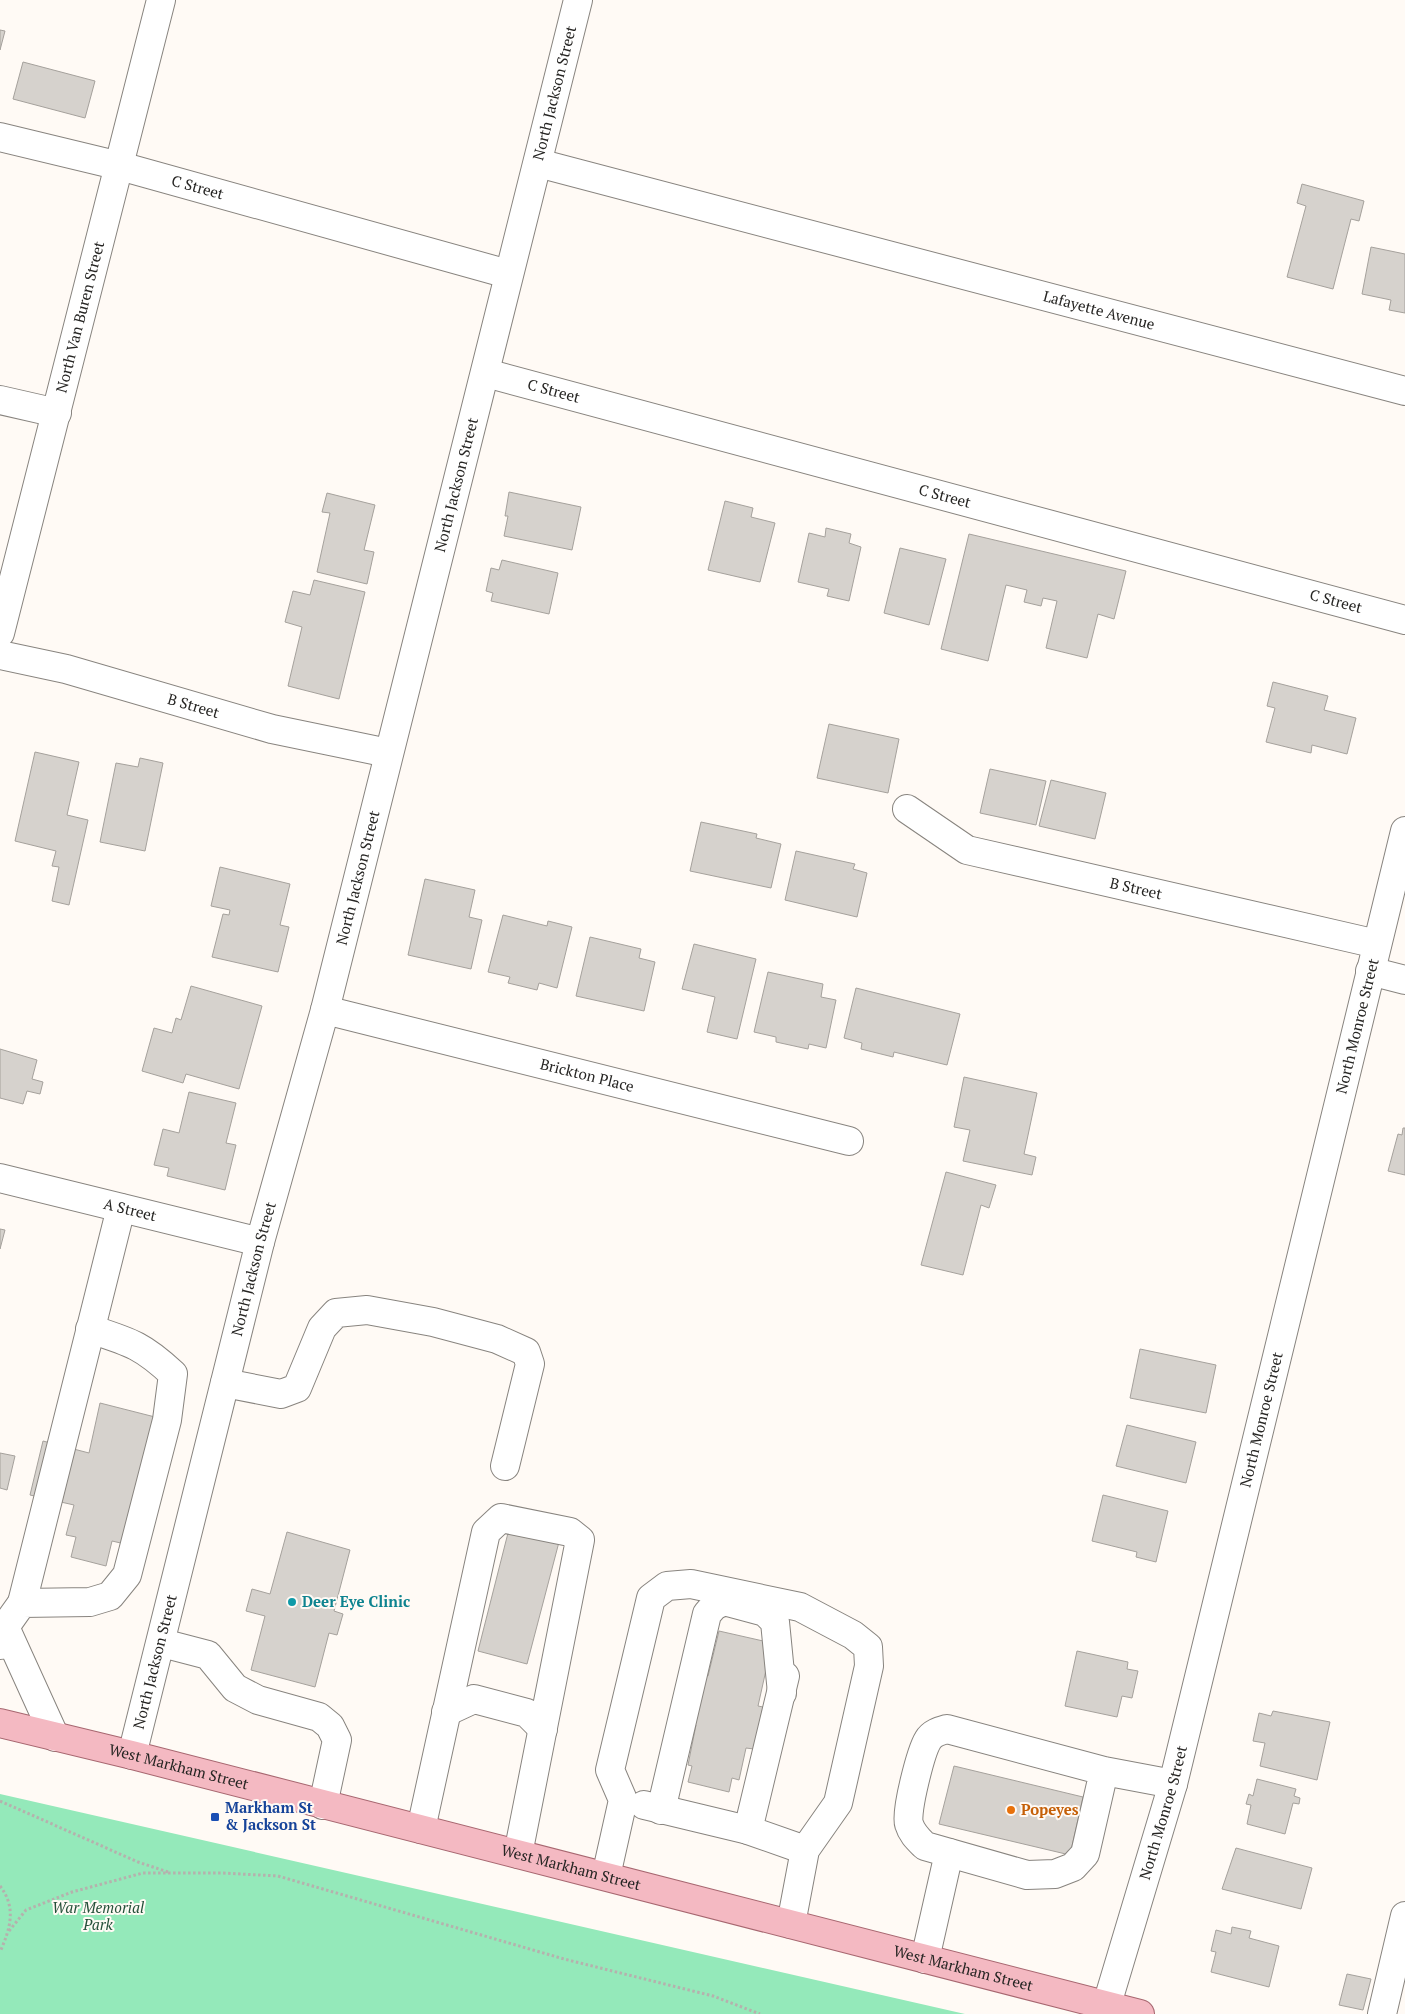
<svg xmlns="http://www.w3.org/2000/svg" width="1405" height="2014" font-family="'PT Serif',serif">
  <rect width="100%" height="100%" fill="#fffaf5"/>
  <!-- green -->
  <polygon fill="#94e9ba" points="0,1794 965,2014 0,2014"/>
  <!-- building -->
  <g fill="#d6d2cd" stroke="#a5a19c">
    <polygon points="0,30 5,31 0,50"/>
    <polygon points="23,62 95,81 85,118 13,99"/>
    <polygon points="1302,184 1364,201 1359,221 1351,219 1333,289 1287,277 1306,206 1297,203"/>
    <polygon points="1371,247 1405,254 1405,313 1389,310 1391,300 1362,294"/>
    <polygon points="509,492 581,507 572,550 504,536 508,516 505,516"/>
    <polygon points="327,493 375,505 364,550 374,552 367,584 317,572 330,513 322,512"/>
    <polygon points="725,501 753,508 751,517 775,523 760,582 708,570"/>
    <polygon points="826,528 851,534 849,543 861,547 849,601 827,596 829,589 798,582 809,533 825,537"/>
    <polygon points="969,534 1126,571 1114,619 1098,614 1087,658 1046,648 1057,601 1043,598 1041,606 1024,602 1027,590 1006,585 988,661 941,649"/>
    <polygon points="900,548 946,559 929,625 884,613"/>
    <polygon points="502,560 558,573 549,614 491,601 493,593 486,591 491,568 499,570"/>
    <polygon points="314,580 365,592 339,699 288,686 302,627 285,622 293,591 310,595"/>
    <polygon points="1273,682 1328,696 1324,710 1356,718 1347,754 1312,745 1311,753 1266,742 1275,708 1267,706"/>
    <polygon points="829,724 899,739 888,793 817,778"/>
    <polygon points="35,752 79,762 67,815 88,820 69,905 52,901 59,867 52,866 56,851 15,841"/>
    <polygon points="140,758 163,763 145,851 100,842 116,763 138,767"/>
    <polygon points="990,769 1046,781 1036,825 980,813"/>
    <polygon points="1051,780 1106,793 1095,839 1039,826"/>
    <polygon points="701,822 757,834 756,838 781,844 771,888 690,871"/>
    <polygon points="796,851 855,864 853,869 867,873 857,917 785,900"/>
    <polygon points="220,867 290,884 280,925 289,927 278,972 212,957 223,914 229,915 230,910 211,906"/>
    <polygon points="425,879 475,890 469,917 482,920 471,969 408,955"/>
    <polygon points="503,915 547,926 548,921 572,927 557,988 539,983 537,990 508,983 510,977 488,972"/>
    <polygon points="590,937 641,949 639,958 655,962 644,1011 576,996"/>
    <polygon points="694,944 756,959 737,1039 707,1032 715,997 682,989"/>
    <polygon points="768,972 823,984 821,997 836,1000 826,1048 809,1044 808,1049 776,1042 776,1037 754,1032"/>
    <polygon points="191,986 262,1006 239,1089 186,1074 183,1083 142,1071 154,1028 172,1033 176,1018 181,1020"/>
    <polygon points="856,988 960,1014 947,1065 894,1052 893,1057 861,1049 862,1043 844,1038"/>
    <polygon points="0,1049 37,1060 32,1079 43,1082 40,1094 27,1091 23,1104 0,1098"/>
    <polygon points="964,1077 1037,1093 1024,1154 1036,1157 1032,1175 963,1161 970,1130 954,1127"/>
    <polygon points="189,1092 236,1103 226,1143 236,1145 225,1190 167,1176 169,1168 154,1165 163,1129 179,1133"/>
    <polygon points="1403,1128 1405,1128 1405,1175 1388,1171 1398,1134 1402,1135"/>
    <polygon points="946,1172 996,1185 989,1208 981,1205 963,1275 921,1265"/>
    <polygon points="0,1229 5,1230 0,1249"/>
    <polygon points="1140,1349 1216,1365 1206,1413 1130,1398"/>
    <polygon points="100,1403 155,1417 125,1544 112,1541 106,1566 71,1557 76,1537 66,1535 74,1505 30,1495 43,1441 89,1453"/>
    <polygon points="1127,1425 1196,1442 1186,1483 1116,1466"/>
    <polygon points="0,1453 15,1456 7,1490 0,1488"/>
    <polygon points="1103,1495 1168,1511 1156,1562 1136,1557 1137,1552 1092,1541"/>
    <polygon points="509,1529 559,1542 527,1664 478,1651"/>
    <polygon points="287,1532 350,1550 334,1611 343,1614 337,1635 329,1633 315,1687 251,1670 265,1616 246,1611 252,1589 270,1594"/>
    <polygon points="719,1631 772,1643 758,1706 763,1707 754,1749 746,1748 739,1780 732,1778 729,1792 688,1782 692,1766 688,1765 696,1725 690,1724 702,1674 708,1676"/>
    <polygon points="1077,1651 1128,1662 1127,1669 1138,1671 1132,1698 1122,1696 1117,1717 1065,1706"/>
    <polygon points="1273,1711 1330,1722 1317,1780 1260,1766 1265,1743 1253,1741 1259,1713 1271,1716"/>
    <polygon points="954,1766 1083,1797 1070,1855 939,1824"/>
    <polygon points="1257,1779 1296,1789 1294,1796 1300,1798 1299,1804 1293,1803 1285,1834 1247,1824 1251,1805 1246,1804 1249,1794 1253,1796"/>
    <polygon points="1236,1848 1312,1868 1301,1909 1222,1889"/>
    <polygon points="1232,1927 1251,1931 1249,1938 1279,1946 1269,1987 1211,1972 1216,1952 1211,1951 1216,1930 1231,1934"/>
    <polygon points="1347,1974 1371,1979 1363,2010 1339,2005"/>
  </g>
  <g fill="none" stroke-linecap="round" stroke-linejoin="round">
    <!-- minor casing -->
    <g stroke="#88847f" stroke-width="30">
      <g id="minor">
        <path id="s1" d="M0 137 120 166 508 274"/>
        <path id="s2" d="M538 163 1405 391"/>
        <path id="s3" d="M486 373 1405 620"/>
        <polyline points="0,400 57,413"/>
        <path id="s4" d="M0 633 161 0"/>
        <path id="s5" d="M0 655 66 669 272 729 388 753"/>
        <path id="s6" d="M907 809 967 850 1377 944"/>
        <polyline points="1370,971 1405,980"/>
        <path id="s7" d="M325 1010 849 1141"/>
        <path id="s8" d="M0 1178 260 1242"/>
        <polyline points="225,1383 281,1394 297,1388 322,1328 336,1313 367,1310 433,1322 497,1339 526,1352 530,1364 505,1466"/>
        <polyline points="22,1603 121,1208"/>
        <polyline points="5,1627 55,1737"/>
        <polyline points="162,1643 208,1655 235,1688 258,1700 319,1717 330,1726 337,1740 323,1805"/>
        <path d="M0 1645 5 1627 22 1603 90 1602 110 1596 127 1575 167 1420 173 1374C142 1345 130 1342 90 1329"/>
        <polyline points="785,1676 748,1830 805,1850"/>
        <polyline points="446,1712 474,1699 527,1713 543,1729"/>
        <path id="s9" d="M132 1755 260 1242 325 1010 578 0"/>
        <path d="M1104 1771 1085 1854 1073 1867 1055 1874 1027 1875 925 1846C918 1839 912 1834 909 1824 905 1813 921 1751 928 1740 932 1733 940 1731 947 1729L1104 1771 1173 1784"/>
        <polyline points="644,1805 748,1830"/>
        <polyline points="661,1810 707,1614 714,1606 724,1601 765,1612 775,1622 782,1693"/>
        <polyline points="421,1829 486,1532 501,1518 570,1532 580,1540 518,1854"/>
        <polyline points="606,1876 623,1800 610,1770 651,1598 667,1586 691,1584 800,1607 853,1635 868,1647 869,1666 838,1803 805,1850 791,1924"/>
        <polyline points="925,1959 949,1853"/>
        <path id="s10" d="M1104 2014 1173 1784 1405 831"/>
        <polyline points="1382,2014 1405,1916"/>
      </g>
    </g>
    <!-- major casing -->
    <g stroke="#a76770" stroke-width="30">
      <g id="major">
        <path id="s11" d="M0 1723 132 1755 1140 2014"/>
      </g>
    </g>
    <!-- path -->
    <g stroke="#b5b1ad" stroke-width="3" stroke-dasharray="2.5 2.5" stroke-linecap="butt">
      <polyline points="0,1801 138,1862 168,1872"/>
      <path d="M0 1886C17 1908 10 1929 0 1952"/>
      <polyline points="9,1931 26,1910 72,1892 143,1873 222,1873 278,1876 564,1959 713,1996 760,2014"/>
    </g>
    <!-- minor -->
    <use href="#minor" stroke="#fff" stroke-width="28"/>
    <!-- major -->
    <use href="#major" stroke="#f4b9c2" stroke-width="28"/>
  </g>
  <!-- markers -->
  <circle fill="#0f9aa8" stroke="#fffaf5" stroke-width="2" cx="292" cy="1602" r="5"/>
  <circle fill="#e8710a" stroke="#fffaf5" stroke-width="2" cx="1011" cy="1810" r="5"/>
  <rect fill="#1a4fb4" stroke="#fffaf5" stroke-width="2" x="210" y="1812" width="10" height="10" rx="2.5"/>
  <g text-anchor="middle" stroke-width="4" stroke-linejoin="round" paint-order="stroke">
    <!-- street labels -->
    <g font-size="15" fill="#262523" stroke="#fffaf5">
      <text dy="5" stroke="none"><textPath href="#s9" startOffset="1715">North Jackson Street</textPath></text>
      <text dy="5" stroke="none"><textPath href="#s1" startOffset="204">C Street</textPath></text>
      <text dy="5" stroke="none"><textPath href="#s2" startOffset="580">Lafayette Avenue</textPath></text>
      <text dy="5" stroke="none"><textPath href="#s4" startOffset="326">North Van Buren Street</textPath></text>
      <text dy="5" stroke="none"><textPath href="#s3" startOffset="70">C Street</textPath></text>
      <text dy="5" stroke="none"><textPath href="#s9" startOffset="1311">North Jackson Street</textPath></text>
      <text dy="5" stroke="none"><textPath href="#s3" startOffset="475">C Street</textPath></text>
      <text dy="5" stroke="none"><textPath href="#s3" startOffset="880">C Street</textPath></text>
      <text dy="5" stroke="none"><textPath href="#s5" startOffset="200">B Street</textPath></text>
      <text dy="5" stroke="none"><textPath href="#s9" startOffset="906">North Jackson Street</textPath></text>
      <text dy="5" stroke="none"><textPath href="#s6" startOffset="246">B Street</textPath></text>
      <text dy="5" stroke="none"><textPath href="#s10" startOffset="1020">North Monroe Street</textPath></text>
      <text dy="5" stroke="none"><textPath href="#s7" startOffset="270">Brickton Place</textPath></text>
      <text dy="5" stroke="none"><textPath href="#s8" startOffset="134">A Street</textPath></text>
      <text dy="5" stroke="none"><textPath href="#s9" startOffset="501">North Jackson Street</textPath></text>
      <text dy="5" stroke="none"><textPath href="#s10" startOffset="615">North Monroe Street</textPath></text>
      <text dy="5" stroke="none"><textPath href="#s9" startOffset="96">North Jackson Street</textPath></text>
      <text dy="5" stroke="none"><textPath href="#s11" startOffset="184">West Markham Street</textPath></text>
      <text dy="5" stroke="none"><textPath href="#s10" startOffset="210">North Monroe Street</textPath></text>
      <text dy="5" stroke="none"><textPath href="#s11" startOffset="589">West Markham Street</textPath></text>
      <text dy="5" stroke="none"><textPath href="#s11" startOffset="994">West Markham Street</textPath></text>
    </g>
    <!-- culture labels -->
    <g font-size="15" font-weight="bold" fill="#0d838f" stroke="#fffaf5" text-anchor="start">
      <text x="302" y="1607">Deer Eye Clinic</text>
    </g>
    <!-- transit labels -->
    <g font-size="15" font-weight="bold" fill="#164399" stroke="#fffaf5" text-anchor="start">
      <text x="225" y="1813">Markham St<tspan x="225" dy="17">&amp; Jackson St</tspan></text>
    </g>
    <!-- food labels -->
    <g font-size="15" font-weight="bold" fill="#c56008" stroke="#fffaf5" text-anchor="start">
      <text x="1021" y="1815">Popeyes</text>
    </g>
    <!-- park labels -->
    <g font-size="15" font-style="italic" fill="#245039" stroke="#fffaf5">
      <text x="98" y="1913">War Memorial<tspan x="98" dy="17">Park</tspan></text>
    </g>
  </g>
</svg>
